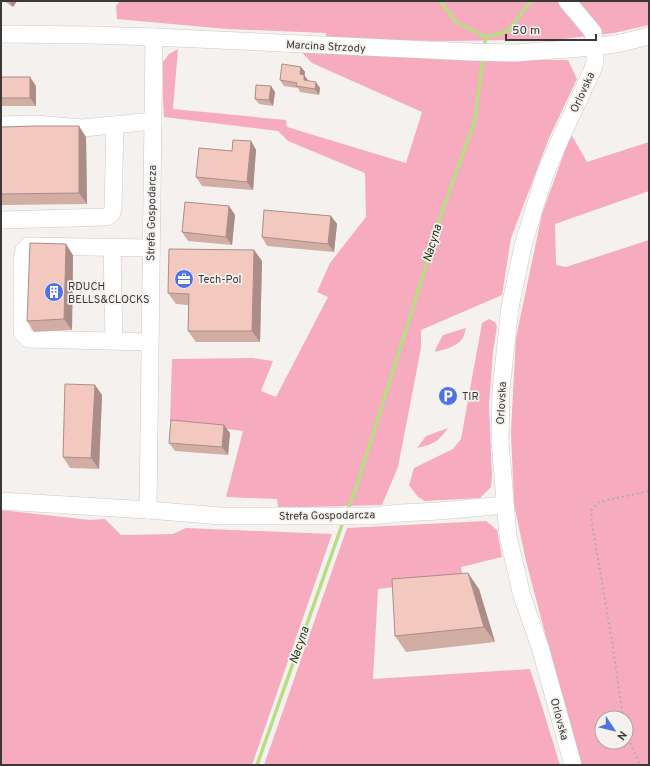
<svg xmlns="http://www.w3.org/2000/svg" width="650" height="766" font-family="Overpass,sans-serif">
  <rect width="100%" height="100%" fill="#f4f1ef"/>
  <!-- green -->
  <g fill="#f6abbf" fill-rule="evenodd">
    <polygon points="120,1 649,1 649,25 614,33 563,39 453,41 326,40 326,33 227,29 117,19 116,6"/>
    <polygon points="294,44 510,60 568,60 577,79 549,138 511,238 502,295 421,330 421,348 398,467 382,505 306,507 278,507 277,499 226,497 243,431 170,422 172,359 253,358 273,361 261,391 276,397 328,297 317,292 330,263 366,217 365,173 288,141 278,131 164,117 163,98 163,62 169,54 178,49 173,109 286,120 287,127 406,163 422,112 312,63"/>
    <path d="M571 134 587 162 649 142V191L555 224 556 265 566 267 649 240V765H580L526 561 514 504 511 431 516 338 542 214ZM602 718H626V742H602Z"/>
    <polygon points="489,319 495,322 497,326 493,352 489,405 492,477 491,487 480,498 425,501 418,497 409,485 414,468 453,449 461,439 482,323"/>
    <path d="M466 328C465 331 464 336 463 338 457 347 445 349 435 352L436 348 443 335Z"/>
    <path d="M448 428C438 442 434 444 417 448L426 436Z"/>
    <polygon points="1,510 90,520 105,519 121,535 173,534 186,528 332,534 252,765 1,765"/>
    <polygon points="486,521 497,530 502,557 461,567 463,579 378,589 373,679 530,669 539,697 560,765 264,765 347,528"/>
  </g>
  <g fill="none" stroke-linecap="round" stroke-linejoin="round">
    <!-- stream -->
    <g stroke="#b7de83" stroke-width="3.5">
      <polyline points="440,1 456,22 486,37"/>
      <polyline points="486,37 508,31 531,1"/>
      <polyline points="484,47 486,37"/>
      <polyline points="349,506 354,494 412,311 444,206 475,120 483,58"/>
      <polyline points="257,765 342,525"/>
    </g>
    <!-- minor casing -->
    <g stroke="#cbc8c6" stroke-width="18">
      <g id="minor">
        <polyline points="567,1 593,32 595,55 595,62 592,71 559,142 545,174 535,206 523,246 510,307 501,390 500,441 508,536 522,596 540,647 573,765"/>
        <polyline points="1,34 92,35 154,37 472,52 515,53 595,47 621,43 649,36"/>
        <polyline points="1,125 36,124 83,128 153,121"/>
        <polyline points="1,220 107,217 112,213 113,207 115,125"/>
        <polyline points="112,247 114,341"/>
        <polyline points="150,342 28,339 22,333 22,262 24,250 28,246 151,248"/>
        <polyline points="1,501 148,510 221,516 372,516 400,513 440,511 505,505"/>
        <polyline points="148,510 154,37"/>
      </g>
    </g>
    <!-- path -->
    <g stroke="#b0aeac" stroke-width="2" stroke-dasharray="2 3" stroke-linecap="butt">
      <polyline points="623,718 613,647 591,518 592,509 599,502 649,491"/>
      <polyline points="626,734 640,765"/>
    </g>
    <!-- minor -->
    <use href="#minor" stroke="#fff" stroke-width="17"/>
  </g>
  <!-- wall -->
  <g fill="#d1ada4">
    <polygon points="4,1 17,1 13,7"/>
    <polygon points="301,67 305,72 304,75 308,81 320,88 319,95 300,92 298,88 284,86 280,80"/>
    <polygon points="1,77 36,86 36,106 1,106"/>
    <polygon points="275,92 273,106 259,104 255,99"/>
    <polygon points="1,127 86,137 87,204 1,205"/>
    <polygon points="251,141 256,150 253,190 202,186 196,177 232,151"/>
    <polygon points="229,206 235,215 232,245 188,241 182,232"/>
    <polygon points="331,216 337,224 334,252 267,246 262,237"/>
    <polygon points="254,250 262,261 260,342 196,342 188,331 188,305 176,304 168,293"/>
    <polygon points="73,255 72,330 34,332 27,321"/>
    <polygon points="95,385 102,395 99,469 70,468 63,457"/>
    <polygon points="230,433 228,455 175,451 169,443"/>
    <polygon points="479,589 495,642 406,652 395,636"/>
  </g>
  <!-- shaded-wall -->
  <g fill="#aa8d86">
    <polygon points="9,1 17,1 13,7"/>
    <polygon points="301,67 305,72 304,80 300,74"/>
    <polygon points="304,75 308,80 304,80"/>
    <polygon points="30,77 36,86 36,106 30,98"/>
    <polygon points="316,82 320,88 319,95 315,89"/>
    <polygon points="271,86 275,92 273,106 269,100"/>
    <polygon points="79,126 86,137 87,204 79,193"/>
    <polygon points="251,141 256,150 253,190 247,182"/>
    <polygon points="229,206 235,215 232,245 226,237"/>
    <polygon points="331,216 337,224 334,252 328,244"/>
    <polygon points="66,244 73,255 72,330 64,319"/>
    <polygon points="254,250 262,261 260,342 252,331"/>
    <polygon points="95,385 102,395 99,469 91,458"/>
    <polygon points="224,425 230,433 228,455 222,447"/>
    <polygon points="468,573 479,589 495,642 484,627"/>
  </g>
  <!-- building -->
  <g fill="#f3c9bf" stroke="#aa8d86">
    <polygon points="282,64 301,67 300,74 304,75 304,80 316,82 315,89 296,86 297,83 280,80"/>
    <rect x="1" y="77" width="29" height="21"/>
    <polygon points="256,85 271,86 269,100 255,99"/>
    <polygon points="36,126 79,126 79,193 1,194 1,127"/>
    <polygon points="233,140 251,141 247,182 196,177 199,148 232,151"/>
    <polygon points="185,202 229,206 226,237 182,232"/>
    <polygon points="264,210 331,216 328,244 262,237"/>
    <polygon points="30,243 66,244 64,319 27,321"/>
    <polygon points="169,249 254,250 252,331 188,331 189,294 168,293"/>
    <polygon points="65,384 95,385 91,458 63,457"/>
    <polygon points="171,420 224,425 222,447 169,443"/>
    <polygon points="468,573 484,627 395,636 392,579"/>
  </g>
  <!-- icons -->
  <defs>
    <g id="office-disc" transform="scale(1)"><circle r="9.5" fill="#4f72e6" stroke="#f4f1ef"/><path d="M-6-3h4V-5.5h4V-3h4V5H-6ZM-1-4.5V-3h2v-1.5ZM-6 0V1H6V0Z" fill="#fff"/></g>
    <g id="building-disc" transform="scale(1)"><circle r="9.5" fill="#4f72e6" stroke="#f4f1ef"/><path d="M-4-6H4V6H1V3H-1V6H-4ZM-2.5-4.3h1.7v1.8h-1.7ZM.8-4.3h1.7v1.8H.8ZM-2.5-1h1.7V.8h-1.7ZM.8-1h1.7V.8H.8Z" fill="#fff"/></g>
    <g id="parking-disc" transform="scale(1)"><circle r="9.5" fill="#4f72e6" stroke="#f4f1ef"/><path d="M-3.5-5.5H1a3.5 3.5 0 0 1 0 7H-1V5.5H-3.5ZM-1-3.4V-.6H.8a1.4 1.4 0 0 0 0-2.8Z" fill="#fff"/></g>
  </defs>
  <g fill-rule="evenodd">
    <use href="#office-disc" x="184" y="279"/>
    <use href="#building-disc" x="54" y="292"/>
    <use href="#parking-disc" x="448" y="396"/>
  </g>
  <g text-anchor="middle" stroke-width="3.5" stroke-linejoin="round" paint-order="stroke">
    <!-- street labels -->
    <g font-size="11" fill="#3a3938" stroke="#f4f1ef">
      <text transform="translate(326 46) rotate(3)" y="4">Marcina Strzody</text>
      <text transform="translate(582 92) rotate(-65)" y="4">Orlovska</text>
      <text transform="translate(151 213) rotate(-89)" y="4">Strefa Gospodarcza</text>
      <text transform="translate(501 403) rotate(-87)" y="4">Orlovska</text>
      <text transform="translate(327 515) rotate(-1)" y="4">Strefa Gospodarcza</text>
      <text transform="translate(560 719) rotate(75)" y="4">Orlovska</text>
    </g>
    <!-- poi labels -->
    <g font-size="11" fill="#3a3938" stroke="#f4f1ef" text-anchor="start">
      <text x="198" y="283">Tech-Pol</text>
      <text x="68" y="290">RDUCH<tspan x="68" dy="13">BELLS&amp;CLOCKS</tspan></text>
      <text x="462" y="400">TIR</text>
    </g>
    <!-- water labels -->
    <g font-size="12" font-style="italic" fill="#21300a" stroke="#f4f1ef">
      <text transform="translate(432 243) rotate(-73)" y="4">Nacyna</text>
      <text transform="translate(299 645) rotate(-71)" y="4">Nacyna</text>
    </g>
  </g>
  <!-- border -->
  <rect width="650" height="766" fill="none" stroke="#3a3938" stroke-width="4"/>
  <!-- north arrow -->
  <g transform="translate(614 730) rotate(125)"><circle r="19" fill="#f4f1ef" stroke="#aaa7a6"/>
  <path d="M0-3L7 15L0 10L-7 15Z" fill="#4f72e6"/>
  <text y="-6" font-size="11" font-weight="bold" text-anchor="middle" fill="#3a3938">N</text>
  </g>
  <!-- scale -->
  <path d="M506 34v6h90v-6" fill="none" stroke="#3a3938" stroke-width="2"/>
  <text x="512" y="34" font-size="12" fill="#3a3938" stroke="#f4f1ef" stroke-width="3" paint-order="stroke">50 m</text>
</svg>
